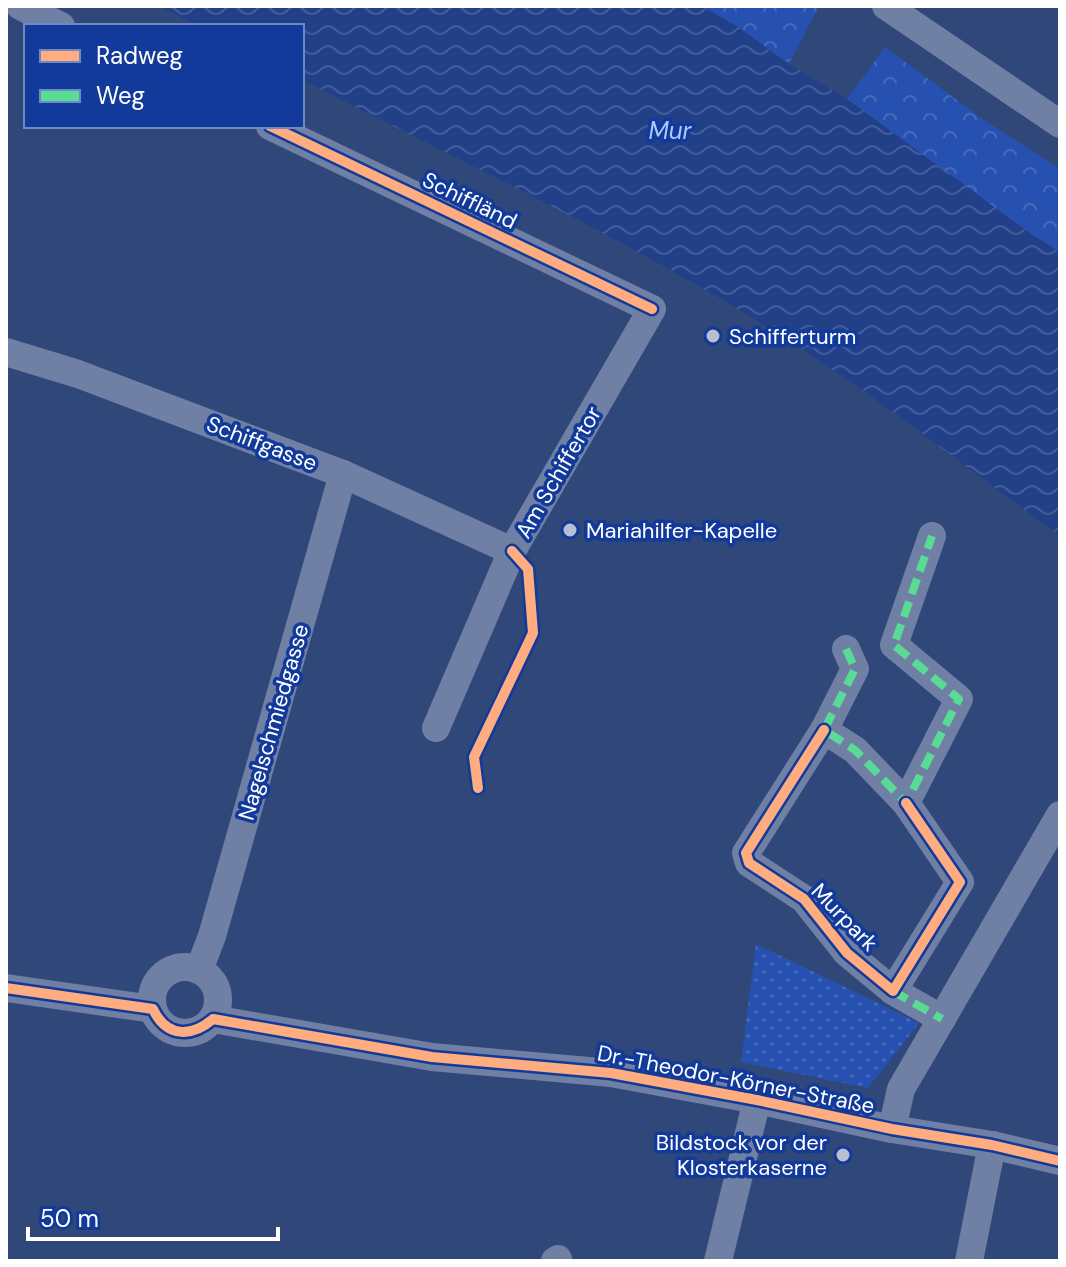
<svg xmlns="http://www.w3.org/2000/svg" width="1066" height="1267" font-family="'DM Sans',sans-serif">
  <defs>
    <pattern id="forest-crowns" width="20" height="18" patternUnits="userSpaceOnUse" patternTransform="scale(2)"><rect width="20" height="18" fill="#2651b0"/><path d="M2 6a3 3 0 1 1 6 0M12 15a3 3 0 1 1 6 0" fill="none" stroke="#476bbc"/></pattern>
    <pattern id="park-dots" width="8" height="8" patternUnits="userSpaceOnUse" patternTransform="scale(2)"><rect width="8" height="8" fill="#2651b0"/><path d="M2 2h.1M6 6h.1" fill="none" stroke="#476bbc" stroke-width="1.8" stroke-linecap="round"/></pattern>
    <pattern id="water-waves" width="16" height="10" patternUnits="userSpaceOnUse" patternTransform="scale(2)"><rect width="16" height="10" fill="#224088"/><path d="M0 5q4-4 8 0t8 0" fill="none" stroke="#435d9a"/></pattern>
  </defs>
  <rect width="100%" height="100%" fill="#30477a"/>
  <!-- forest -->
  <g fill="url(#forest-crowns)">
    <polygon points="701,6 819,6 789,64 738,27"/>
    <polygon points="885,47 981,118 1060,169 1060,252 1031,234 847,99"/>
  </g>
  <!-- park -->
  <polygon fill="url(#park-dots)" points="756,944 919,1023 868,1088 741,1062"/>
  <!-- water -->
  <path fill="url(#water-waves)" d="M159 6H701L738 27 789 64 847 99 1031 234 1060 252V536C959 462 860 383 753 318 608 230 453 157 302 80V26H198Z"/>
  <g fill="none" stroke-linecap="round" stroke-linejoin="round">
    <!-- street -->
    <g stroke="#7080a5" stroke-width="28">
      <polyline points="20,6 61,26"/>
      <polyline points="886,6 1060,124"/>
      <polyline points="270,126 652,309 512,551 436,728"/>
      <polyline points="6,352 78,374 343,474 512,551"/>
      <polyline points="846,649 855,669 824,730 855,750 906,803 959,699 894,645 932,536"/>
      <polyline points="824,730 746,853 749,863 804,899 847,953 893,991 960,882 906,803"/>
      <circle cx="185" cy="1000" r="33"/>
      <polyline points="199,970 212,936 343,474"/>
      <polyline points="6,988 153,1009"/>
      <polyline points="893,991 942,1019"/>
      <polyline points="213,1019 432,1057 611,1073 757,1100 892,1129 992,1145 1060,1161"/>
      <polyline points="892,1129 901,1089 1060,815"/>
      <polyline points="555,1261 558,1259"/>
      <polyline points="718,1261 757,1100"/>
      <polyline points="969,1261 992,1145"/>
    </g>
    <!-- quiet -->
    <g stroke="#5adb95" stroke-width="8" stroke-dasharray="16 8" stroke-linecap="butt">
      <polyline points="846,649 855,669 824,730 855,750 906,803 959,699 894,645 932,536"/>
      <polyline points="893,991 942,1019"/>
    </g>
    <!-- cycleway casing -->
    <g stroke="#113a9a" stroke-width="15">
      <g id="cycleway">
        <polyline points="270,126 652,309"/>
        <polyline points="824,730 746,853 749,863 804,899 847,953 893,991 960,882 906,803"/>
        <polyline points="478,788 474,757 533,633 528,569 512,551"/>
        <path d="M6 988 153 1009C166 1037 191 1038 213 1019L432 1057 611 1073 757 1100 892 1129 992 1145 1060 1161"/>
      </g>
    </g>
    <!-- cycleway -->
    <use href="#cycleway" stroke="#ffac80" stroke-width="10"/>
  </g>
  <!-- markers -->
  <g fill="#b7bfd0" stroke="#113a9a" stroke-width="3">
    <circle cx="713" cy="336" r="8"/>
    <circle cx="570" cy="530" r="8"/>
    <circle cx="843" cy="1155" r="8"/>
  </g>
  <g text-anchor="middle" stroke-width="7" stroke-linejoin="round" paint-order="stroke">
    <!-- street labels -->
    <g font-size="22" fill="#fff" stroke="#113a9a">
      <text transform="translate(470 200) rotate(26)" y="8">Schiffländ</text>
      <text transform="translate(262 443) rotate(21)" y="8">Schiffgasse</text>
      <text transform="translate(558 472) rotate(-60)" y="8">Am Schiffertor</text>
      <text transform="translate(273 722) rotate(-74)" y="8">Nagelschmiedgasse</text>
      <text transform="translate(845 917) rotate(46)" y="8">Murpark</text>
      <text transform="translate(736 1079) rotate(11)" y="8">Dr.-Theodor-Körner-Straße</text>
    </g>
    <!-- poi labels -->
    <g font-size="22" fill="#fff" stroke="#113a9a" text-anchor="start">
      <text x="729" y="344">Schifferturm</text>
      <text x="586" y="538">Mariahilfer-Kapelle</text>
      <text x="827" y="1150" text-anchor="end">Bildstock vor der<tspan x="827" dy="25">Klosterkaserne</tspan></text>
    </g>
    <!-- water labels -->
    <g font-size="24" font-style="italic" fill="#b1c8fb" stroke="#113a9a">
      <text x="670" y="139">Mur</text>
    </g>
  </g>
  <!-- border -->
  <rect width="1066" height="1267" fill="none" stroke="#ffffff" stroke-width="16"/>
  <!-- legend -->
  <rect x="24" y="24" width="280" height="104" fill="#113a9a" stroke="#7089c2" stroke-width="2"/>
  <rect x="40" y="50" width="40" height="12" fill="#ffac80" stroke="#7089c2" stroke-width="2"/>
  <text x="96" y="64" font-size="24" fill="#ffffff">Radweg</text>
  <rect x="40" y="90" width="40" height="12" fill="#5adb95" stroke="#7089c2" stroke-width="2"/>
  <text x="96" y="104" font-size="24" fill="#ffffff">Weg</text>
  <!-- scale -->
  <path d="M28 1227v12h250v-12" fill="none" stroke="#ffffff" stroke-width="4"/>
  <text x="40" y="1227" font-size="24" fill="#ffffff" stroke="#113a9a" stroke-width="6" paint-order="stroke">50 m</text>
</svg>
